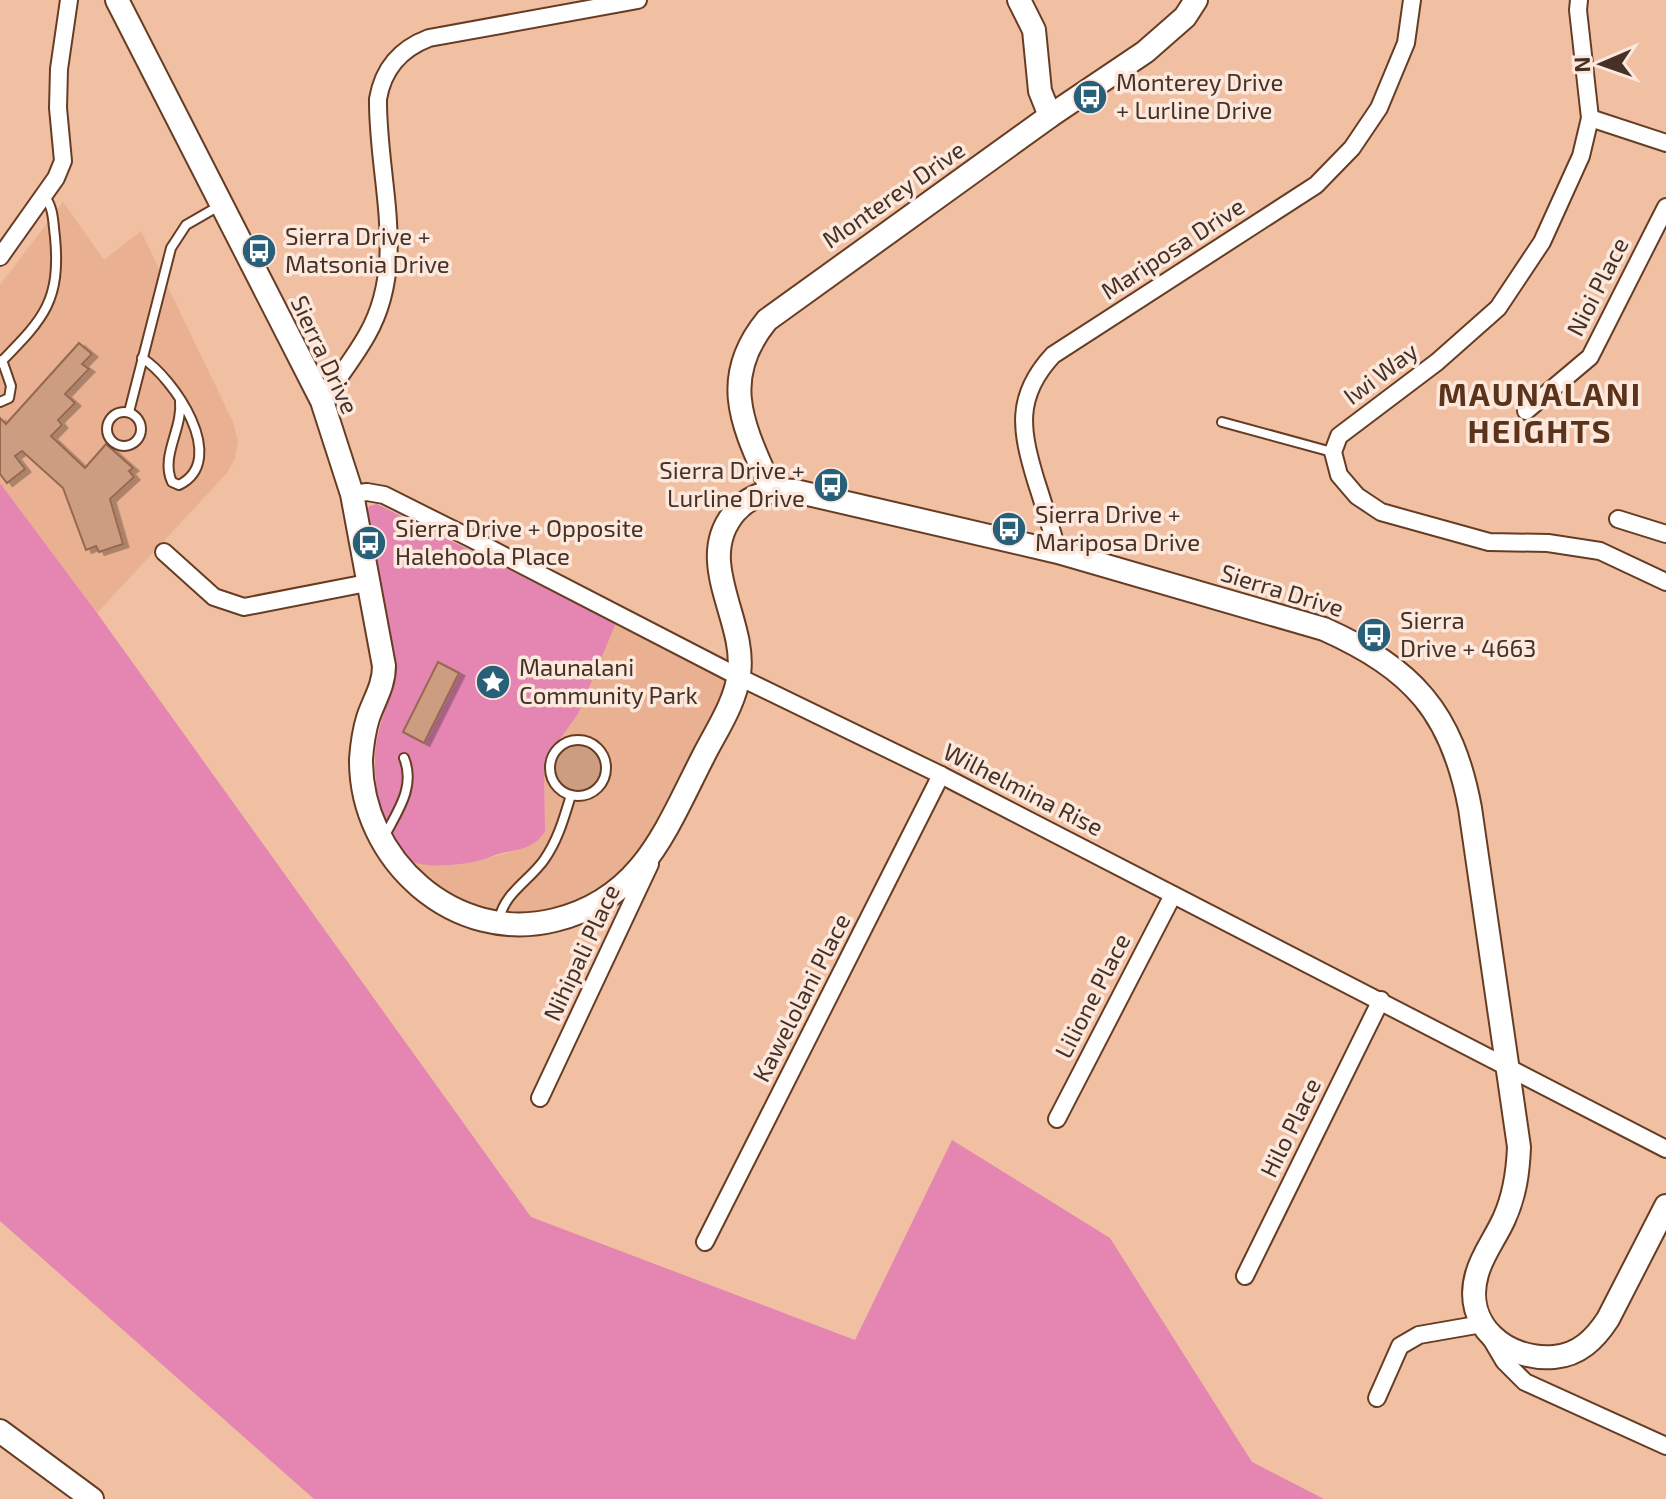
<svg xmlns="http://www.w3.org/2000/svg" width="1666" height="1499" font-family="'Exo 2',sans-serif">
  <defs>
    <filter id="shadow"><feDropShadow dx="5.5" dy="3" stdDeviation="0" flood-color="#0004"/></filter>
  </defs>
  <rect width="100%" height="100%" fill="#f1c0a3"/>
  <!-- built -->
  <g fill="#e9b191">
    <polygon points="63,202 104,260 141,231 233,422 238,441 235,459 227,473 97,613 0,483 0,285"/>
    <polygon points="616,623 719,673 727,685 650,840 618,879 574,905 524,915 490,912 441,892 403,857 415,862 436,864 468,863 511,852 545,831 544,767 547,757 578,714"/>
  </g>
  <!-- green -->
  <g fill="#e485b2">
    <polygon points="0,483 97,613 531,1217 855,1340 952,1140 1110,1238 1252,1462 1324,1499 314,1499 0,1221"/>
    <path d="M377 504 616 623 578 714 547 757 544 767 545 831C534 850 517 849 498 854 490 857 482 860 474 862 455 865 418 870 402 856 379 835 372 774 376 745 380 718 393 694 395 667L367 512 369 506Z"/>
  </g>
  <!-- building -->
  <g fill="#cd9d81" stroke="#95694f" stroke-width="2" filter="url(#shadow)">
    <polygon points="79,343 92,354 82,364 89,369 65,394 75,403 58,420 62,425 51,436 85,468 106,444 133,468 129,471 134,477 110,499 123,544 99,552 96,546 86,550 63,488 22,451 15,456 25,469 7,483 0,474 0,418 6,424"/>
    <polygon points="438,662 459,673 424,743 403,732"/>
    <circle cx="578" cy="768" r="25"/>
  </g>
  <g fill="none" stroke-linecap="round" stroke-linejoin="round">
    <!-- lane casing -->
    <g stroke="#663d24" stroke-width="12">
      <g id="lane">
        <path d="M142 358C173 377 230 460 179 485L172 482C160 456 183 429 180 401"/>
        <path d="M0 363C43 319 61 302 55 237 53 223 54 207 44 196"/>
        <polyline points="0,402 9,398 11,386 2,360"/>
        <circle cx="124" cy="429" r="17"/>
        <polyline points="129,412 171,248 186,225 219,206"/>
        <polyline points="1222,422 1332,452"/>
        <circle cx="578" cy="768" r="28"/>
        <path d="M384 837C397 812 416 787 404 758"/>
        <path d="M499 920C504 893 529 881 544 860 558 840 564 818 571 795"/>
      </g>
    </g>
    <!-- street casing -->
    <g stroke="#663d24" stroke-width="20">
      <g id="street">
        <polyline points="1579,0 1578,10 1590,118 1581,156 1542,242 1498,308 1437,362 1339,436 1333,452 1339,475 1357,496 1381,512 1489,542 1548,543 1600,551 1666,582"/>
        <polyline points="1590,118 1666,143"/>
        <polyline points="0,257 56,178 63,161 58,108 59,69 69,0"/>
        <path d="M322 401C337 380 354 358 367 335 409 262 377 178 378 99 383 69 400 49 429 38L638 0"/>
        <polyline points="1526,411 1590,357 1666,207"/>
        <polyline points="352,494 367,492 384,495 470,538 739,677 941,775 1666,1149"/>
        <polyline points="1618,519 1666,534"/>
        <polyline points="164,552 214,597 244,607 367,583"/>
        <path d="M1058 552C1051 529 1044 505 1036 481 1021 431 1014 397 1053 355L1316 185 1352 148 1379 108 1406 43 1412 0"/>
        <polyline points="540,1098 650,864"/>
        <polyline points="1057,1119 1173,895"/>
        <polyline points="705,1242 941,775"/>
        <polyline points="1245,1276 1381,1000"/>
        <polyline points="1491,1339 1504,1361 1525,1382 1666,1446"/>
        <polyline points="1377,1398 1400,1346 1419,1335 1482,1324"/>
      </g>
    </g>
    <!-- secondary casing -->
    <g stroke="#663d24" stroke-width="26">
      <g id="secondary">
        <path d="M117 0 322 401 352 494 384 666C384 686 374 700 368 718 364 731 362 746 361 759 360 860 455 945 555 920 642 899 666 829 703 757 716 731 735 704 739 674 747 620 693 561 735 512 751 494 772 489 795 491L1058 552 1324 629C1413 669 1452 712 1470 808L1519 1147C1518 1172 1515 1195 1504 1219 1496 1237 1482 1255 1477 1274 1462 1325 1507 1361 1554 1357 1579 1355 1595 1339 1608 1319L1666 1206"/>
        <polyline points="1019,0 1034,30 1040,91 1050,116"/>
        <path d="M772 491C745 429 717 381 767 320L1050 116 1145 52 1185 17 1196 0"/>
        <polyline points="0,1431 92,1499"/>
      </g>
    </g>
    <!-- lane -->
    <use href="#lane" stroke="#fff" stroke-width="8"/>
    <!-- street -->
    <use href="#street" stroke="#fff" stroke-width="16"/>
    <!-- secondary -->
    <use href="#secondary" stroke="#fff" stroke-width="22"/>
  </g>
  <!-- icons -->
  <defs>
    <g id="bus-disc" transform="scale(1.8)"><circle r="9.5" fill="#28607a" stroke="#fce8dc"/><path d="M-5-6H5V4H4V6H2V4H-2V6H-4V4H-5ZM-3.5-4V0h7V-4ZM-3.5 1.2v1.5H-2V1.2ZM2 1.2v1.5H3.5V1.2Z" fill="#fff"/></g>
    <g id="sight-disc" transform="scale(1.8)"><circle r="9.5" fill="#28607a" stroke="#fce8dc"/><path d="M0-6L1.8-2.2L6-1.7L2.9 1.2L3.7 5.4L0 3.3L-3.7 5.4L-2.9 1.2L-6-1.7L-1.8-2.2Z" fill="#fff"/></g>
  </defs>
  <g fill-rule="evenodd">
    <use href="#bus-disc" x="1090" y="97"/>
    <use href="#bus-disc" x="259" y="251"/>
    <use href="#bus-disc" x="831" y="485"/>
    <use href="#bus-disc" x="1009" y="529"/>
    <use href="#bus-disc" x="369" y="543"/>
    <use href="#bus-disc" x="1374" y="635"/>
    <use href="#sight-disc" x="493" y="682"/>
  </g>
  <g text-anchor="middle" stroke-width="7" stroke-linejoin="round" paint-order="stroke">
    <!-- poi labels -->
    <g font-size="24" fill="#453126" stroke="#fce8dc" text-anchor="start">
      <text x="1116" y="91">Monterey Drive<tspan x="1116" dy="28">+ Lurline Drive</tspan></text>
      <text x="285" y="245">Sierra Drive +<tspan x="285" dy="28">Matsonia Drive</tspan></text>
      <text x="805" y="479" text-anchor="end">Sierra Drive +<tspan x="805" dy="28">Lurline Drive</tspan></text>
      <text x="1035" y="523">Sierra Drive +<tspan x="1035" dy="28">Mariposa Drive</tspan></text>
      <text x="395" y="537">Sierra Drive + Opposite<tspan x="395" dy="28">Halehoola Place</tspan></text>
      <text x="1400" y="629">Sierra<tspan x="1400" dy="28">Drive + 4663</tspan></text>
      <text x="519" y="676">Maunalani<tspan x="519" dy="28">Community Park</tspan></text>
    </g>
    <!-- street labels -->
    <g font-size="24" fill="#453126" stroke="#fce8dc">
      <text transform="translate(894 195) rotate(-35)" y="8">Monterey Drive</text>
      <text transform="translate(1173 249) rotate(-33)" y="8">Mariposa Drive</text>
      <text transform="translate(1598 287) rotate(-63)" y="8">Nioi Place</text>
      <text transform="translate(324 355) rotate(65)" y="8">Sierra Drive</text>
      <text transform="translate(1381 374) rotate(-37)" y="8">Iwi Way</text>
      <text transform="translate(1282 591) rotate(17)" y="8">Sierra Drive</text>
      <text transform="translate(1023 790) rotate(27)" y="8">Wilhelmina Rise</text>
      <text transform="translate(582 953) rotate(-65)" y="8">Nihipali Place</text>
      <text transform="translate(1093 996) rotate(-63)" y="8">Lilione Place</text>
      <text transform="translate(802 998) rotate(-63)" y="8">Kawelolani Place</text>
      <text transform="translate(1291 1128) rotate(-64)" y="8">Hilo Place</text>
    </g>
    <!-- district labels -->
    <g font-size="32" font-weight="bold" letter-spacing="2" fill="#5a331a" stroke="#fce8dc">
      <text x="1540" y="406">MAUNALANI<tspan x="1540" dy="37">HEIGHTS</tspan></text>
    </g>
  </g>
  <!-- north arrow -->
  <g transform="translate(1602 64) rotate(268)" stroke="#fce8dc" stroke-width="6" paint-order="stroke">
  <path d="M0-6L14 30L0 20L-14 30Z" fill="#453126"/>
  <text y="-12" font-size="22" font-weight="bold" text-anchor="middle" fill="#453126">N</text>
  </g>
</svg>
